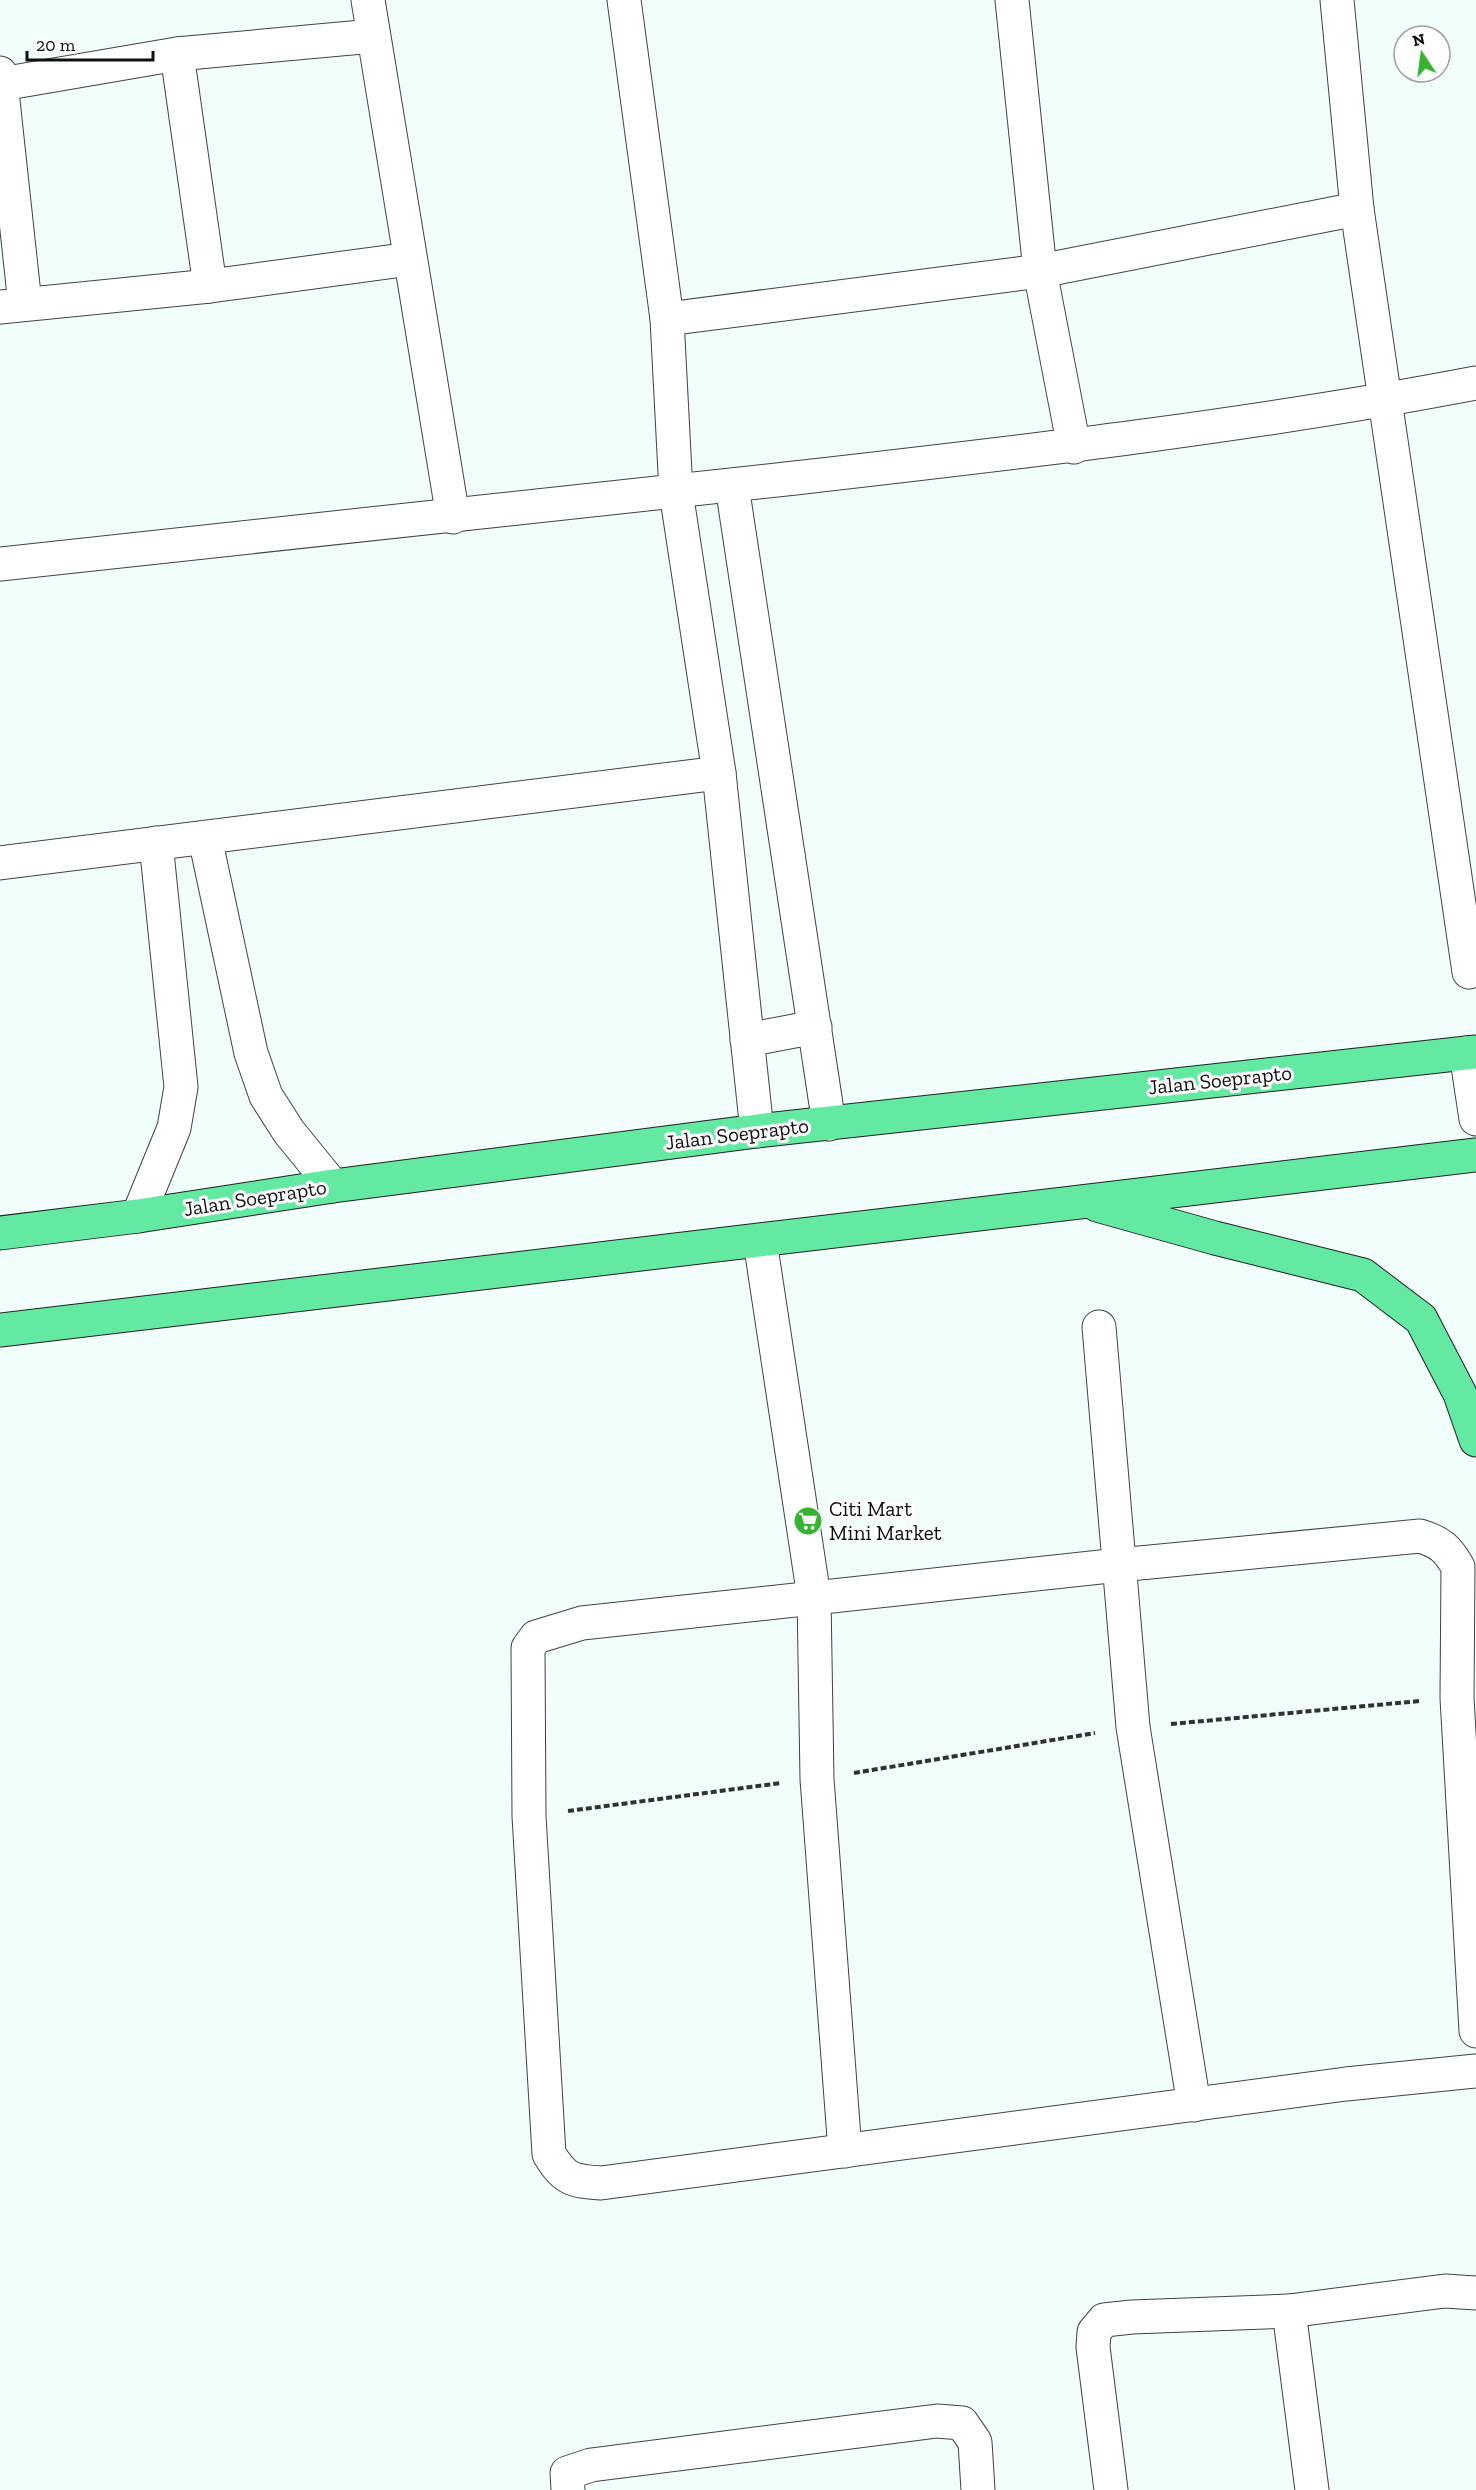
<svg xmlns="http://www.w3.org/2000/svg" width="1476" height="2490" font-family="'Zilla Slab',serif">
  <rect width="100%" height="100%" fill="#f1fefb"/>
  <g fill="none" stroke-linecap="round" stroke-linejoin="round">
    <!-- minor casing -->
    <g stroke="#424242" stroke-width="35">
      <g id="minor">
        <polyline points="368,0 453,517"/>
        <polyline points="624,0 667,319 676,492 719,773 757,1131"/>
        <polyline points="1012,0 1040,271 1074,447"/>
        <polyline points="1337,0 1357,209 1469,972"/>
        <polyline points="177,54 210,286"/>
        <polyline points="0,73 25,304"/>
        <polyline points="2,84 177,54 373,36"/>
        <polyline points="0,307 210,286 410,259"/>
        <polyline points="667,319 1040,271 1357,209"/>
        <polyline points="732,486 829,1124"/>
        <path d="M0 564C265 537 530 509 795 478 1023 452 1251 426 1476 383"/>
        <polyline points="205,838 251,1053 266,1096 289,1132 333,1186"/>
        <polyline points="0,863 719,773"/>
        <polyline points="747,1040 815,1027"/>
        <polyline points="1466,1053 1476,1119"/>
        <polyline points="138,1216 174,1128 181,1087 156,843"/>
        <polyline points="760,1241 814,1597 817,1779 845,2151"/>
        <polyline points="1099,1327 1133,1727 1194,2105"/>
        <path d="M1476 2031 1457 1698 1458 1567C1448 1549 1440 1542 1420 1536L1119 1565 582 1623 536 1637 528 1648 529 1816 549 2154C565 2180 572 2181 601 2183L1346 2084 1476 2071"/>
        <polyline points="1289,2311 1312,2490"/>
        <polyline points="568,2490 567,2473 591,2465 937,2421 962,2423 975,2442 978,2490"/>
        <polyline points="1111,2490 1093,2347 1094,2332 1104,2320 1132,2317 1289,2311 1445,2291 1476,2293"/>
      </g>
    </g>
    <!-- highway casing -->
    <g stroke="#202020" stroke-width="35">
      <g id="highway">
        <polyline points="1097,1205 1215,1238 1363,1275 1421,1319 1460,1394 1476,1440"/>
        <polyline points="0,1233 138,1216 333,1186 757,1131 1476,1052"/>
        <polyline points="0,1330 1476,1155"/>
      </g>
    </g>
    <!-- path -->
    <g stroke="#313131" stroke-width="4" stroke-dasharray="6 3" stroke-linecap="butt">
      <polyline points="1171,1724 1420,1701"/>
      <polyline points="854,1773 1095,1733"/>
      <polyline points="568,1811 781,1783"/>
    </g>
    <!-- minor -->
    <use href="#minor" stroke="#fff" stroke-width="33"/>
    <!-- highway -->
    <use href="#highway" stroke="#64e9a2" stroke-width="33"/>
  </g>
  <!-- icons -->
  <defs>
    <g id="supermarket-disc" transform="scale(1.5)"><circle r="9.5" fill="#36b431" stroke="#fff"/><path d="M-6-5.5h2.5l.6 2H6L4.5 2H-2.5L-4.4-4H-6ZM-1.5 3.2a1.3 1.3 0 1 0 .1 0ZM3 3.2a1.3 1.3 0 1 0 .1 0Z" fill="#fff"/></g>
  </defs>
  <g fill-rule="evenodd">
    <use href="#supermarket-disc" x="808" y="1521"/>
  </g>
  <g text-anchor="middle" stroke-width="6" stroke-linejoin="round" paint-order="stroke">
    <!-- street labels -->
    <g font-size="21" fill="#0f0f0f" stroke="#fff">
      <text transform="translate(1220 1080) rotate(-6)" y="7">Jalan Soeprapto</text>
      <text transform="translate(737 1134) rotate(-7)" y="7">Jalan Soeprapto</text>
      <text transform="translate(255 1198) rotate(-9)" y="7">Jalan Soeprapto</text>
    </g>
    <!-- poi labels -->
    <g font-size="21" fill="#0f0f0f" stroke="#fff" text-anchor="start">
      <text x="829" y="1516">Citi Mart<tspan x="829" dy="24">Mini Market</tspan></text>
    </g>
  </g>
  <!-- north arrow -->
  <g transform="translate(1422 54) rotate(347)"><circle r="28" fill="#ffffff" stroke="#9f9f9f" stroke-width="1.5"/>
  <path d="M0-4.5L10 22L0 15L-10 22Z" fill="#36b431"/>
  <text y="-9" font-size="16" font-weight="bold" text-anchor="middle" fill="#0f0f0f">N</text>
  </g>
  <!-- scale -->
  <path d="M27 51v9h126v-9" fill="none" stroke="#0f0f0f" stroke-width="3"/>
  <text x="36" y="51" font-size="18" fill="#0f0f0f" stroke="#ffffff" stroke-width="4.5" paint-order="stroke">20 m</text>
</svg>
